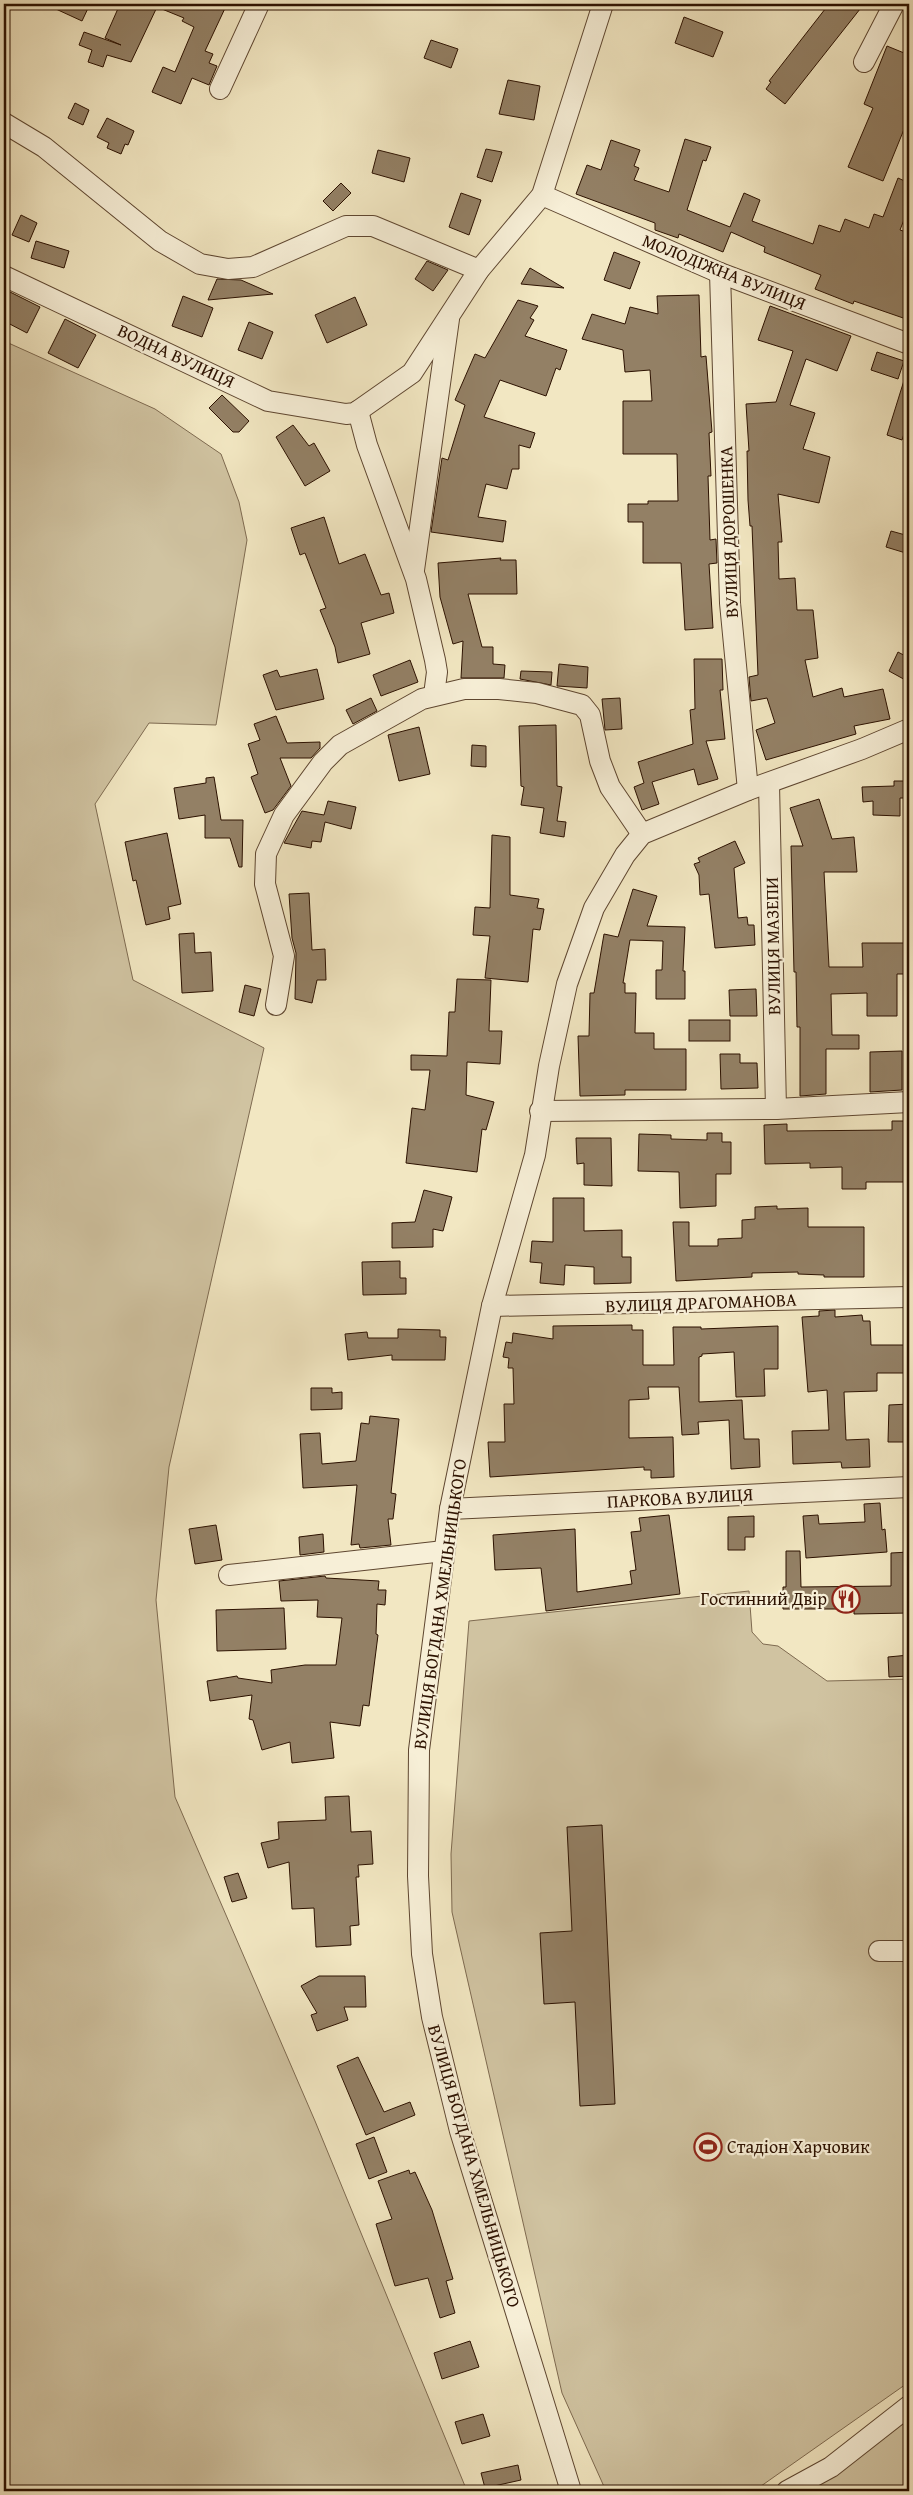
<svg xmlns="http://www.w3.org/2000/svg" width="913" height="2495" font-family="'Gentium Book Plus',serif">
  <rect width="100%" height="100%" fill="#f2e7c2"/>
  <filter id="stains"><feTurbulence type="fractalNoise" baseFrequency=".004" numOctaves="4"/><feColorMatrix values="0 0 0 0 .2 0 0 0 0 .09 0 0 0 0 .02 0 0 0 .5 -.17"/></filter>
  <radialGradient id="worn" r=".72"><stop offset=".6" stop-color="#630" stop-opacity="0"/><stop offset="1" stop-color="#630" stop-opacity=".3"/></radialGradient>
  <!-- green -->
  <g fill="#d0c3a1" stroke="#7e6a50">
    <polygon points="4,341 155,409 221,454 239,502 247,540 216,725 149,723 95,804 133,980 264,1048 169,1467 156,1600 175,1797 315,2121 467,2491 4,2491"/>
    <polygon points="749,1591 752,1632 763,1644 778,1646 827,1681 909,1679 909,2382 754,2491 606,2491 562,2393 452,1912 451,1854 469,1621"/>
    <polygon points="909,2420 909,2491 797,2491"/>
  </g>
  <!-- building -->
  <g fill="#938065" stroke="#2c1100">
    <polygon points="45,4 90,4 82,21"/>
    <polygon points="120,4 227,4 205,51 213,54 209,63 217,66 209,85 192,78 181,104 152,92 163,67 175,72 194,27 182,21 184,18 157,7 131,62 107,55 103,67 88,62 92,50 79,45 84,32 121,45 105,38"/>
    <polygon points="829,4 864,4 785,104 766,89 771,82 769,81"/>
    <polygon points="684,17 723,32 713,57 675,43"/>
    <polygon points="431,40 458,49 451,68 424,58"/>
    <polygon points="887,46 909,55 909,117 883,181 848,167 873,108 864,104"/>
    <polygon points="508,80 540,86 534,120 499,114"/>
    <polygon points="75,103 89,110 83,125 68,118"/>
    <polygon points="107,118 134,131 128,145 125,144 121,154 107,148 109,143 97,137"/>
    <polygon points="685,139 711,147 706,161 703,160 687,210 730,227 744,193 760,200 752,221 813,244 819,225 840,232 845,219 869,228 874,214 883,217 898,178 909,183 909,207 900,230 909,233 909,320 854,301 853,304 815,289 821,275 764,252 765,247 731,232 723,252 679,234 678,238 655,230 655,223 576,194 587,165 601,170 611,140 640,150 634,166 639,168 634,180 669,192"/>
    <polygon points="486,149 502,152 492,182 477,177"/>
    <polygon points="378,150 410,158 404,182 372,173"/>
    <polygon points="341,183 351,193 333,211 323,201"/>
    <polygon points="461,193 481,200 469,235 449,227"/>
    <polygon points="21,215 37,223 29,242 12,235"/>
    <polygon points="36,241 69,251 64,268 31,258"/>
    <polygon points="614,252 640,262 630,289 604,280"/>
    <polygon points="427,261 448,270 433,291 415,279"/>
    <polygon points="530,268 564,288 521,284"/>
    <polygon points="217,279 241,280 273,294 208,300"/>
    <polygon points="4,289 40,307 27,333 4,321"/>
    <polygon points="699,295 701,357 706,356 712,432 709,433 711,476 708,476 710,540 716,539 717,563 709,564 713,628 685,630 681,563 643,563 643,522 628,522 628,504 648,504 648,501 678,501 677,454 623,454 623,401 652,401 650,370 625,372 623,350 582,339 592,314 625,324 630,307 658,314 657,296"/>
    <polygon points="183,296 213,308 202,337 172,326"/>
    <polygon points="355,297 367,325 327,343 315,315"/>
    <polygon points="518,300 538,306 530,318 534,320 525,336 567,350 560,370 556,368 546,396 500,380 484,417 535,433 530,448 519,445 519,469 512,469 507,489 486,484 478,517 506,521 503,542 431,532 442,458 448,460 465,405 455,400 475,354 485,358"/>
    <polygon points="770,306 851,336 837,371 806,359 790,405 815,413 803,449 830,457 819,503 778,494 782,542 778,542 779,579 795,578 797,610 813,610 818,658 805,660 813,697 842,688 844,697 883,689 890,719 854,726 856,734 766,760 756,730 775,723 767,698 751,701 749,677 758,675 752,526 750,526 748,500 747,451 749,451 746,404 776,402 793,351 758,340"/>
    <polygon points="65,319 96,335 78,368 48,353"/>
    <polygon points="249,322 273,332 262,359 238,350"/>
    <polygon points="877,352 904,361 898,379 871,370"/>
    <polygon points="906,374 909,375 909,418 902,440 887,435"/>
    <polygon points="222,395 249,421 239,432 233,432 209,408"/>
    <polygon points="293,425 309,446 314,443 330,471 305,486 276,437"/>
    <polygon points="324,517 339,564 365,554 381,595 389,593 394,613 361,623 370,654 338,663 335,647 320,610 326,608 305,553 300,555 291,528"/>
    <polygon points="891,531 909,536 909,554 886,547"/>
    <polygon points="501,558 500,560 516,560 517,594 468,594 482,647 493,647 493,664 505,665 504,678 461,678 463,641 453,644 440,597 438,563"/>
    <polygon points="898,652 909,658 909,682 889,671"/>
    <polygon points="694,659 722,659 723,690 720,690 725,739 706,741 718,779 698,785 694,769 652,782 659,804 642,810 634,787 644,783 638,762 693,744 690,710 695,709"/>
    <polygon points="410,660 418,682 381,696 373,675"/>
    <polygon points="559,664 588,667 587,688 557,686"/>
    <polygon points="317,669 324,699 276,710 263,675 277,670 280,677"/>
    <polygon points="521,671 552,672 551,685 520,679"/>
    <polygon points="371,698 377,711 353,724 346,710"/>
    <polygon points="620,698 622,729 605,730 602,699"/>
    <polygon points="276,716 287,743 320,742 320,748 311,758 280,758 291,786 273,810 265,813 251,777 258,774 248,744 260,740 254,724"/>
    <polygon points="556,725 557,786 562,787 557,821 566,822 564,837 540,833 544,808 521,805 524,787 521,786 519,726"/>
    <polygon points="419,727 430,774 399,781 388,735"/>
    <polygon points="472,745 486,746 486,767 471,766"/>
    <polygon points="214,777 221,820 243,820 242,867 239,867 230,838 205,838 205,815 179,819 174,788 206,783 206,778"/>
    <polygon points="894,781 909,781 909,798 900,798 900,816 873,815 873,801 863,802 862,787 894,786"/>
    <polygon points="819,799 832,839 854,837 857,872 824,872 829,967 863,967 862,943 908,943 908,974 897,974 897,1016 867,1016 867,993 831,994 832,1035 859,1035 859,1049 826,1049 826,1094 800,1096 800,1027 797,1027 796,972 794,972 791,846 803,846 790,808"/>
    <polygon points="328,801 356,807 351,829 325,822 321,842 312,841 311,848 284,843 302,811 324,815"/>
    <polygon points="167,833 181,904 168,907 170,919 146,925 136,880 133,881 125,842"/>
    <polygon points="492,835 510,837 510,895 539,899 537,908 544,909 540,930 533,929 528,982 485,978 490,936 473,935 475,907 490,908"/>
    <polygon points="735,841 745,863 734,868 738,918 747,917 748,925 754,925 755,945 715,948 709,894 700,895 699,875 694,864 700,862 698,858"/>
    <polygon points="633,889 657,896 647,926 685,927 683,971 685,971 685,999 656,999 656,970 662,970 663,941 630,940 623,983 625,983 625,993 636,993 635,1033 654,1033 654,1049 686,1049 686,1090 625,1090 625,1095 580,1096 578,1036 589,1036 590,993 594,993 604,934 618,937"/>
    <polygon points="309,893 312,950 325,949 326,980 317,980 312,1003 295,999 296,953 292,938 289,894"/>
    <polygon points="194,933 195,953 211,952 213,991 182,993 179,934"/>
    <polygon points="457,979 491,980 489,1031 502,1031 500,1064 467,1062 466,1095 494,1102 486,1130 482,1129 477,1172 406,1163 412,1108 425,1110 430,1070 411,1070 411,1055 447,1056 449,1012 455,1012"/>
    <polygon points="245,985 261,989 254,1016 239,1012"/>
    <polygon points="756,989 757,1016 730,1016 729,990"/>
    <rect x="689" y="1020" width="41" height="21"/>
    <polygon points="902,1051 902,1090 870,1092 870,1052"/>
    <polygon points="720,1054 740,1054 740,1063 757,1063 758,1088 721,1089"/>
    <polygon points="892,1121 909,1121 909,1150 904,1150 904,1182 866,1182 866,1189 842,1189 842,1167 810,1168 810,1163 765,1164 764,1125 787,1124 787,1131 892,1130"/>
    <polygon points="707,1133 722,1133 722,1142 731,1142 731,1174 716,1174 716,1206 680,1208 679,1172 638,1171 639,1134 671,1135 671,1139 707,1140"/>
    <polygon points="576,1138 611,1138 612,1186 584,1185 584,1163 577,1164"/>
    <polygon points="424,1190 452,1197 443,1231 433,1229 433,1247 392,1248 392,1223 415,1222"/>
    <polygon points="553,1198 584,1198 584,1231 622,1230 622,1257 631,1257 631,1283 594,1284 594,1267 565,1265 564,1285 540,1283 542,1263 530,1262 532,1241 553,1242"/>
    <polygon points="777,1206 777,1209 808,1208 808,1227 864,1227 864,1277 824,1277 824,1275 798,1274 798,1272 752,1273 752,1277 676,1281 673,1222 689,1222 689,1246 718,1246 718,1239 742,1238 742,1220 755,1219 755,1207"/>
    <polygon points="400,1261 400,1278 406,1278 406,1294 363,1295 362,1262"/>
    <polygon points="835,1310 835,1317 862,1315 863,1321 870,1321 871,1345 909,1345 909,1373 877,1373 877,1391 844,1392 846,1440 869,1439 870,1467 842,1468 841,1462 793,1464 792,1431 829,1430 827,1390 808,1392 802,1317 819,1316 819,1311"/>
    <polygon points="632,1325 632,1330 643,1330 643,1365 674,1365 673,1327 701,1327 701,1329 778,1326 778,1369 764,1369 765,1396 736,1397 734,1352 702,1354 702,1356 699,1357 699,1402 742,1400 744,1439 759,1439 760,1467 731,1469 729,1420 698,1422 699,1434 682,1435 679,1387 648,1387 649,1399 629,1400 629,1438 673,1437 674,1477 651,1478 651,1470 644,1470 644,1467 490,1477 488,1442 505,1442 504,1404 514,1404 513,1368 508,1368 509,1358 503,1357 506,1342 512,1343 513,1333 553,1339 553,1326"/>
    <polygon points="398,1329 440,1330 440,1337 446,1337 445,1360 392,1360 392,1355 348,1360 345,1334 367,1332 368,1338 398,1338"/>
    <polygon points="311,1388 332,1388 332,1393 342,1392 342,1409 311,1410"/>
    <polygon points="909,1404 909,1442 888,1442 889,1405"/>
    <polygon points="370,1416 399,1419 391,1493 396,1494 393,1519 388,1519 391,1545 360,1548 359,1544 351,1545 357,1485 303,1488 300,1434 320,1433 322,1464 356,1461 361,1423 369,1424"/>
    <polygon points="880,1503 882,1530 885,1529 887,1552 806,1558 803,1516 818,1515 819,1524 865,1522 864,1504"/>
    <polygon points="669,1515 680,1594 546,1611 541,1568 495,1570 493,1535 575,1529 577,1592 632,1584 630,1571 636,1570 631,1532 641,1531 639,1518"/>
    <polygon points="754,1516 754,1537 745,1537 745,1550 728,1550 728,1517"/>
    <polygon points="216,1525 222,1560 195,1564 189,1529"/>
    <polygon points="323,1534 324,1552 300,1555 299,1537"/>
    <polygon points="786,1551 800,1551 801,1587 891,1586 891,1553 909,1552 909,1613 854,1614 854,1609 783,1609 783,1587 786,1587"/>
    <polygon points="325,1576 326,1578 379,1581 378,1590 386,1590 385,1605 377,1604 376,1634 378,1635 369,1706 363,1705 360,1726 330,1722 334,1758 292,1763 290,1742 262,1750 253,1720 249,1719 252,1695 210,1701 207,1681 237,1676 238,1678 272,1683 271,1670 305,1665 336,1665 342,1618 317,1617 318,1600 281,1601 279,1581"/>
    <polygon points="284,1608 286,1649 217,1651 216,1610"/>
    <polygon points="909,1655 909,1676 889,1677 888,1657"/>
    <polygon points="349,1796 351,1832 371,1831 373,1864 358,1865 359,1877 356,1877 359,1925 350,1926 351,1945 316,1947 314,1908 292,1909 289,1862 268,1868 261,1843 279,1839 278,1822 326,1820 325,1797"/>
    <polygon points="602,1825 615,2104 580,2106 575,2002 544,2004 540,1933 572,1931 567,1827"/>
    <polygon points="238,1873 247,1898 232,1902 224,1877"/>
    <polygon points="319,1976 365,1976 366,2007 344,2007 348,2020 317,2031 311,2015 317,2013 301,1986"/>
    <polygon points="358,2057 384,2112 410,2102 415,2115 366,2135 337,2066"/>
    <polygon points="374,2137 387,2172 369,2179 356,2144"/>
    <polygon points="409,2170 410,2174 415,2172 432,2210 453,2279 446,2281 455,2313 440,2318 428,2278 395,2286 376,2224 392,2219 378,2181"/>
    <polygon points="470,2341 479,2367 442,2379 434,2353"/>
    <polygon points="483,2414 490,2436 462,2444 455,2422"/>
    <polygon points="518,2465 521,2480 485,2488 481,2473"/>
  </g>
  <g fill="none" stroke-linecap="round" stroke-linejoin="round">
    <!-- minor casing -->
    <g stroke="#5e4630" stroke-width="22">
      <g id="minor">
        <polyline points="864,62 894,4"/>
        <polyline points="220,89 259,4"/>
        <polyline points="4,123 44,147 160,241 200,264 228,269 253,267 346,226 373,226 479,270"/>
        <polyline points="542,195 720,273 909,344"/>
        <polyline points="720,273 730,603 748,790"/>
        <polyline points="4,276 268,401 346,414 355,413 412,373 479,270 542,195 603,4"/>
        <polyline points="358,411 367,445 416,579 435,660 437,672 434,695"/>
        <polyline points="414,570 449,319"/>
        <polyline points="769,784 776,1109"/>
        <polyline points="276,1005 284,956 265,884 266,854 284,815 323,762 340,745 422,699 464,689 499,689 537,693 582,705 590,715 600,761 610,787 642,834"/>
        <polyline points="540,1111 776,1109 909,1102"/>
        <polyline points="492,1306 909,1297"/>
        <polyline points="450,1509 909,1487"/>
        <polyline points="229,1575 444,1551"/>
        <polyline points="879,1951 909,1951"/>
        <polyline points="571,2491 460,2131 432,2017 422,1954 418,1876 419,1750 450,1509 492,1306 535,1155 549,1066 567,984 594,908 625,855 642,834 748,790 862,749 909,729"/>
        <polyline points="787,2491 831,2467 909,2406"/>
      </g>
    </g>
    <!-- minor -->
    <use href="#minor" stroke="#f7efd7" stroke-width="20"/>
  </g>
  <!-- icons -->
  <defs>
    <g id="restaurant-ring" transform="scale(1.4375)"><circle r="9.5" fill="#f7efd7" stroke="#8f2418" stroke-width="1.5"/><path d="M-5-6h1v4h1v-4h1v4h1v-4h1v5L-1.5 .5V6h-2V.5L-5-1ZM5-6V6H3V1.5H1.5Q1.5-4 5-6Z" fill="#8f2418"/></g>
    <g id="stadium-ring" transform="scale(1.4375)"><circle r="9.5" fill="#f7efd7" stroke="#8f2418" stroke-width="1.5"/><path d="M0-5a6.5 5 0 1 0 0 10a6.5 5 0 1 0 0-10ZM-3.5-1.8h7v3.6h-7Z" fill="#8f2418"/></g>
  </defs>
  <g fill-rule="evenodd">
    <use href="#restaurant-ring" x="846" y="1599"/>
    <use href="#stadium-ring" x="708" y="2147"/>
  </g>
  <g text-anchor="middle" stroke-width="4.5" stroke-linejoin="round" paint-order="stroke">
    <!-- street labels -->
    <g font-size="18" fill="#2c1100" stroke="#f7efd7">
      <text transform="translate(724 272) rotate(22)" y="6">МОЛОДІЖНА ВУЛИЦЯ</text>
      <text transform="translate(176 356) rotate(25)" y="6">ВОДНА ВУЛИЦЯ</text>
      <text transform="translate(729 532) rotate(-92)" y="6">ВУЛИЦЯ ДОРОШЕНКА</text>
      <text transform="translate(773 946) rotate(-91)" y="6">ВУЛИЦЯ МАЗЕПИ</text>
      <text transform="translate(701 1303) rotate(-2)" y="6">ВУЛИЦЯ ДРАГОМАНОВА</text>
      <text transform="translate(680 1498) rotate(-3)" y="6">ПАРКОВА ВУЛИЦЯ</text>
      <text transform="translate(440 1604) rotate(-82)" y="6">ВУЛИЦЯ БОГДАНА ХМЕЛЬНИЦЬКОГО</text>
      <text transform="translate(474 2166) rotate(74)" y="6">ВУЛИЦЯ БОГДАНА ХМЕЛЬНИЦЬКОГО</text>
    </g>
    <!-- poi labels -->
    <g font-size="18" fill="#2c1100" stroke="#f7efd7" text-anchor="end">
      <text x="827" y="1605">Гостинний Двір</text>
      <text x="727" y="2153" text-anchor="start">Стадіон Харчовик</text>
    </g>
  </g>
  <!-- margin -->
  <rect width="913" height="2495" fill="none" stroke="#f2e7c2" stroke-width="20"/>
  <rect x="5" y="5" width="903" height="2485" fill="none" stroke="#2c1100" stroke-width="2.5"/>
  <rect x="10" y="10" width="893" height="2475" fill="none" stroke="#2c1100"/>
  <rect width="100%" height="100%" filter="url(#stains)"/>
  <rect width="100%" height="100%" fill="url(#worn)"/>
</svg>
